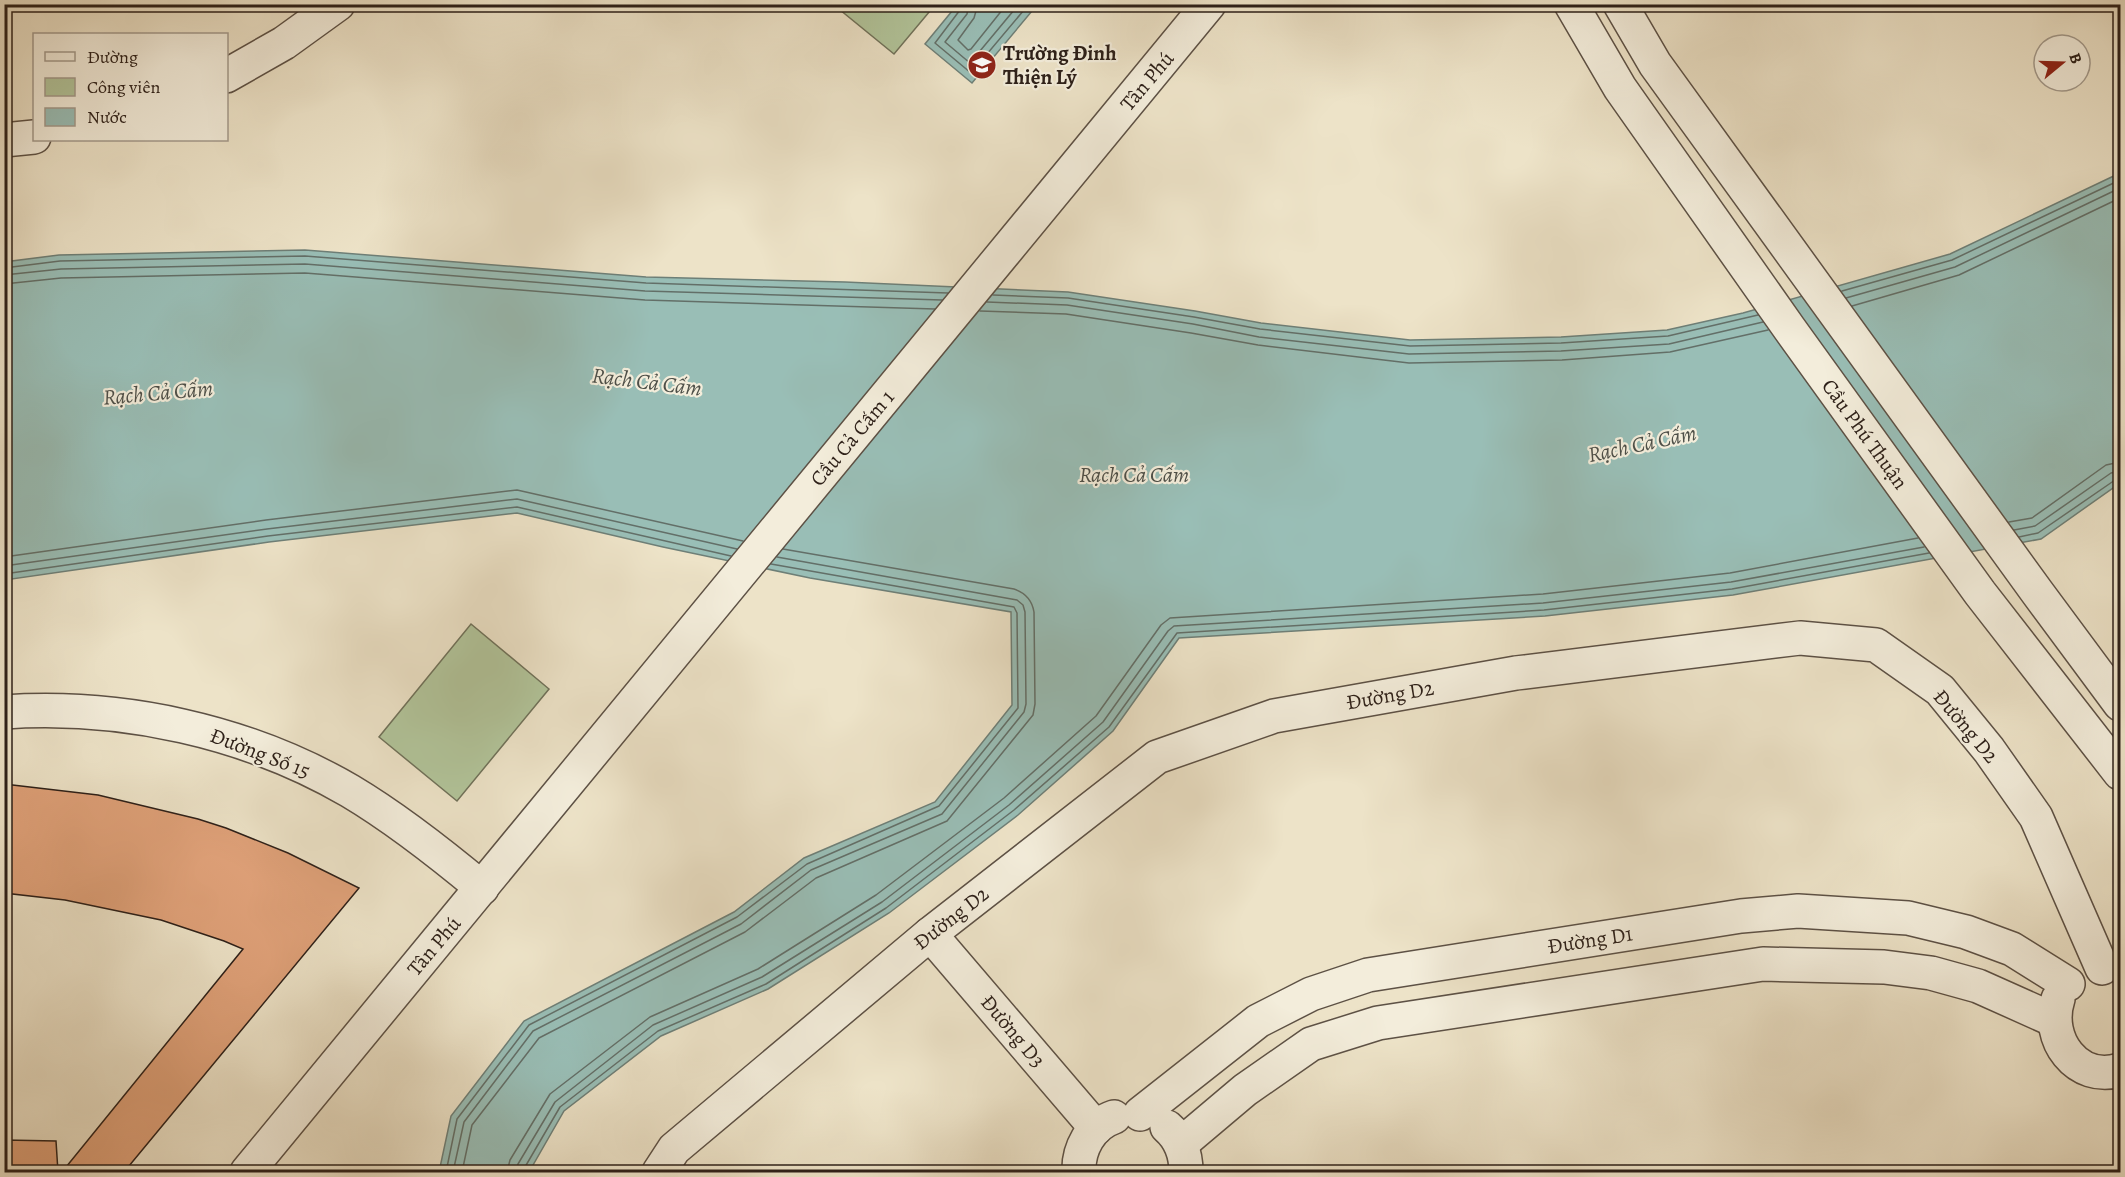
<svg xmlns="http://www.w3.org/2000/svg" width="2125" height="1177" font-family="Alegreya,serif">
  <rect width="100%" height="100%" fill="#ede3c8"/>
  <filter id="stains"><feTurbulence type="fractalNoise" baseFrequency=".00333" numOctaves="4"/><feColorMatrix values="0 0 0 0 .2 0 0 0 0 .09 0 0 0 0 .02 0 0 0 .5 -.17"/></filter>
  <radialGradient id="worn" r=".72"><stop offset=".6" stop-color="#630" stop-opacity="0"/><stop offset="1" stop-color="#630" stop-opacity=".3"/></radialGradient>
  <!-- green -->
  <g fill="#b2c59b" stroke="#70725a" stroke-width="1.5">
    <polygon points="834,5 935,5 894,54"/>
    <polygon points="471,624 549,689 457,801 379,737"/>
  </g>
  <!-- water -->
  <g fill="#99beb6" stroke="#6e7f77" stroke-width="1.5">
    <polygon points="957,5 1037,5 972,83 925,44"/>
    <polygon points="2120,173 2120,483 2041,539 1733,595 1545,616 1179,638 1113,731 1018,815 889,913 768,989 661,1036 564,1111 529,1172 439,1172 451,1116 524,1021 734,912 804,858 935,802 1012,705 1011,612 810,578 663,547 517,513 269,542 5,580 4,262 59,255 305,250 646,277 845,282 1068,292 1195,311 1261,323 1410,340 1561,337 1667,330 1743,313 1950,254"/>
  </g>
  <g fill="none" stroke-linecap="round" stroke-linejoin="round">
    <!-- shore -->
    <g stroke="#636f68" stroke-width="1.5">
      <polyline points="961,4 960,10 935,43 971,73 1029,4"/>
      <polyline points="969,4 967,14 945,42 970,63 1019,4"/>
      <polyline points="978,4 974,18 958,40 968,50 971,49 1007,4"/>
      <polyline points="4,268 60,261 305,256 646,283 948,293"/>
      <polyline points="4,275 61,269 305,264 645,291 942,300"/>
      <polyline points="4,284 61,278 305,273 645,300 935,309"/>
      <polyline points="1842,291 1952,260 2120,180"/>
      <polyline points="993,295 1068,298 1194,317 1260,329 1410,346 1561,343 1668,336 1758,315"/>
      <polyline points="1846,298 1955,267 2120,188"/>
      <polyline points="987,302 1067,305 1193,324 1259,337 1409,354 1561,351 1669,344 1763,322"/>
      <polyline points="1852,306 1959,275 2120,198"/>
      <polyline points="980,311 1066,314 1191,333 1258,345 1409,363 1562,360 1670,352 1768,330"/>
      <polyline points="2009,522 2032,518 2106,465 2120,462"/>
      <polyline points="2014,530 2035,526 2111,473 2120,471"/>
      <polyline points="2019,537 2038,533 2115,480 2120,478"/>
      <polyline points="4,557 266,520 517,490 743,541"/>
      <polyline points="4,566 267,529 517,499 737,549"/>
      <polyline points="4,574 268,536 517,507 731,556"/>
      <polyline points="446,1172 457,1119 529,1025 737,917 807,864 939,806 1018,708 1017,613 1014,607 771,564"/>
      <polyline points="453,1172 464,1122 533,1031 741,924 811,870 942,814 1024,712 1026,704 1025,612 1023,605 1017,600 777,557"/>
      <path d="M462 1172 472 1125 539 1038 745 932 816 878 947 821 1033 715 1035 704 1034 612C1032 600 1026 593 1014 589L783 549"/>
      <polyline points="507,1172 510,1160 550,1094 650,1017 758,969 876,895 1004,798 1096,716 1161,625 1170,618 1543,594 1730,573 1918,538"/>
      <polyline points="516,1172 518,1164 555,1102 653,1025 762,977 882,902 1009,805 1103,722 1168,631 1174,626 1543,603 1731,582 1924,547"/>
      <polyline points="524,1172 525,1167 560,1107 658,1031 766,984 886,908 1014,810 1109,727 1177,633 1544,610 1732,589 1929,553"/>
    </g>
  </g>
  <!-- building -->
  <g fill="#dfa179" stroke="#2d2019" stroke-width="1.5">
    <polygon points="4,784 98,795 198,819 226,828 288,853 359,888 124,1172 62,1172 243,949 224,941 161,920 65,900 4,893"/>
    <polygon points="4,1140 56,1141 58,1172 4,1172"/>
  </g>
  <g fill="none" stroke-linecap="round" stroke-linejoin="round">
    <!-- minor casing -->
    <g stroke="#5d5145" stroke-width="36">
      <g id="minor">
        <polyline points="1571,4 1620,88 1789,328 1980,593 2120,773"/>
        <polyline points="1620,4 1655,64 2037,592 2120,704"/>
        <polyline points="226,76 284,43 338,4"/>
        <polyline points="4,140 34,137"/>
        <path d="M4 712C122 704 247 731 350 791 397 819 440 853 482 888"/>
        <polyline points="930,934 1096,1128"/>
        <path d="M2058 999C2045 1039 2077 1083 2120 1070"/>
        <polyline points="1140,1114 1258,1021 1311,994 1368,975 1741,916 1798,911 1908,918 1966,932 2012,949 2068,984"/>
        <path d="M1167 1127C1181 1139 1186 1155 1186 1172"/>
        <polyline points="1181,1144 1245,1090 1311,1044 1378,1023 1763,964 1884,967 1931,973 1978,986 2054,1020"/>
        <polyline points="247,1172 1209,4"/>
        <polyline points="659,1172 674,1149 930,934 1157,757 1274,716 1516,673 1800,638 1876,645 1940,690 1989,750 2036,817 2102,968"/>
        <path d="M1079 1172C1078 1150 1090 1125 1114 1117"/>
      </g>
    </g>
    <!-- minor -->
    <use href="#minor" stroke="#f3eddb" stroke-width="33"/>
  </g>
  <!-- icons -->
  <defs>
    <g id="school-disc" transform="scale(1.5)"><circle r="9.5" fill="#8f2418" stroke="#f3eddb"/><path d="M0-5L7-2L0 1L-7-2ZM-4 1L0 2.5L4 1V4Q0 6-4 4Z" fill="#fff"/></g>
  </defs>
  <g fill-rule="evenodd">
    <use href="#school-disc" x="982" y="65"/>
  </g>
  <g text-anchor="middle" stroke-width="4.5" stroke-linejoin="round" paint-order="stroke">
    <!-- poi labels -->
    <g font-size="21" font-weight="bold" fill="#2d2019" stroke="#f3eddb" text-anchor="start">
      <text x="1003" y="60">Trường Đinh<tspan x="1003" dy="24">Thiện Lý</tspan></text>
    </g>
    <!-- street labels -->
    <g font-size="21" fill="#2d2019" stroke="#f3eddb">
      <text transform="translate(1147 81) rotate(-50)" y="7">Tân Phú</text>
      <text transform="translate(1865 434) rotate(54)" y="7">Cầu Phú Thuận</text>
      <text transform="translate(852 438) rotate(-50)" y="7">Cầu Cả Cấm 1</text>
      <text transform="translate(1390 695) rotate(-10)" y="7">Đường D2</text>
      <text transform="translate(1966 726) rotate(50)" y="7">Đường D2</text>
      <text transform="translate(260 753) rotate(21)" y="7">Đường Số 15</text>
      <text transform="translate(951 918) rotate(-38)" y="7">Đường D2</text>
      <text transform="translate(1590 940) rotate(-9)" y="7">Đường D1</text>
      <text transform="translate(434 946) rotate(-50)" y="7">Tân Phú</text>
      <text transform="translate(1013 1031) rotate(50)" y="7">Đường D3</text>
    </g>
    <!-- water labels -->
    <g font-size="22" font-style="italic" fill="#4d4f48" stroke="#f3eddb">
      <text transform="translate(647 381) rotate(7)" y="8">Rạch Cả Cấm</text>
      <text transform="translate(158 392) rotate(-5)" y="8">Rạch Cả Cấm</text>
      <text transform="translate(1642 443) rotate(-12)" y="8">Rạch Cả Cấm</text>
      <text x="1134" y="482">Rạch Cả Cấm</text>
    </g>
  </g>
  <!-- margin -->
  <rect width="2125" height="1177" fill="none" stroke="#ede3c8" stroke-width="24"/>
  <rect x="6" y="6" width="2113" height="1165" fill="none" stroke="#2d2019" stroke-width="3"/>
  <rect x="12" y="12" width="2101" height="1153" fill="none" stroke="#2d2019" stroke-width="1.5"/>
  <!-- legend -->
  <rect x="33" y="33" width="195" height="108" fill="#f3eddb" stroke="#a49b8d" stroke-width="1.5"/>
  <rect x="45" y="52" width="30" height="9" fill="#f3eddb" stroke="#a49b8d" stroke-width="1.5"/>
  <text x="87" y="63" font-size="18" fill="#2d2019">Đường</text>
  <rect x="45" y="78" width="30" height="18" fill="#b2c59b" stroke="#a49b8d" stroke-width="1.5"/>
  <text x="87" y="93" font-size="18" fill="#2d2019">Công viên</text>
  <rect x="45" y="108" width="30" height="18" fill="#99beb6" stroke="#a49b8d" stroke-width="1.5"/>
  <text x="87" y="123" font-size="18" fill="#2d2019">Nước</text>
  <!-- north arrow -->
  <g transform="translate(2062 63) rotate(71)"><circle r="28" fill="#f3eddb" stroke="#a49b8d" stroke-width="1.5"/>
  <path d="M0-4.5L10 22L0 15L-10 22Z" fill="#8f2418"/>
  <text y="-9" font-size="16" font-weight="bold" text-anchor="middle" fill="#2d2019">B</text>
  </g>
  <rect width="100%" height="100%" filter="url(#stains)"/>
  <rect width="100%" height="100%" fill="url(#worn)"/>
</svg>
